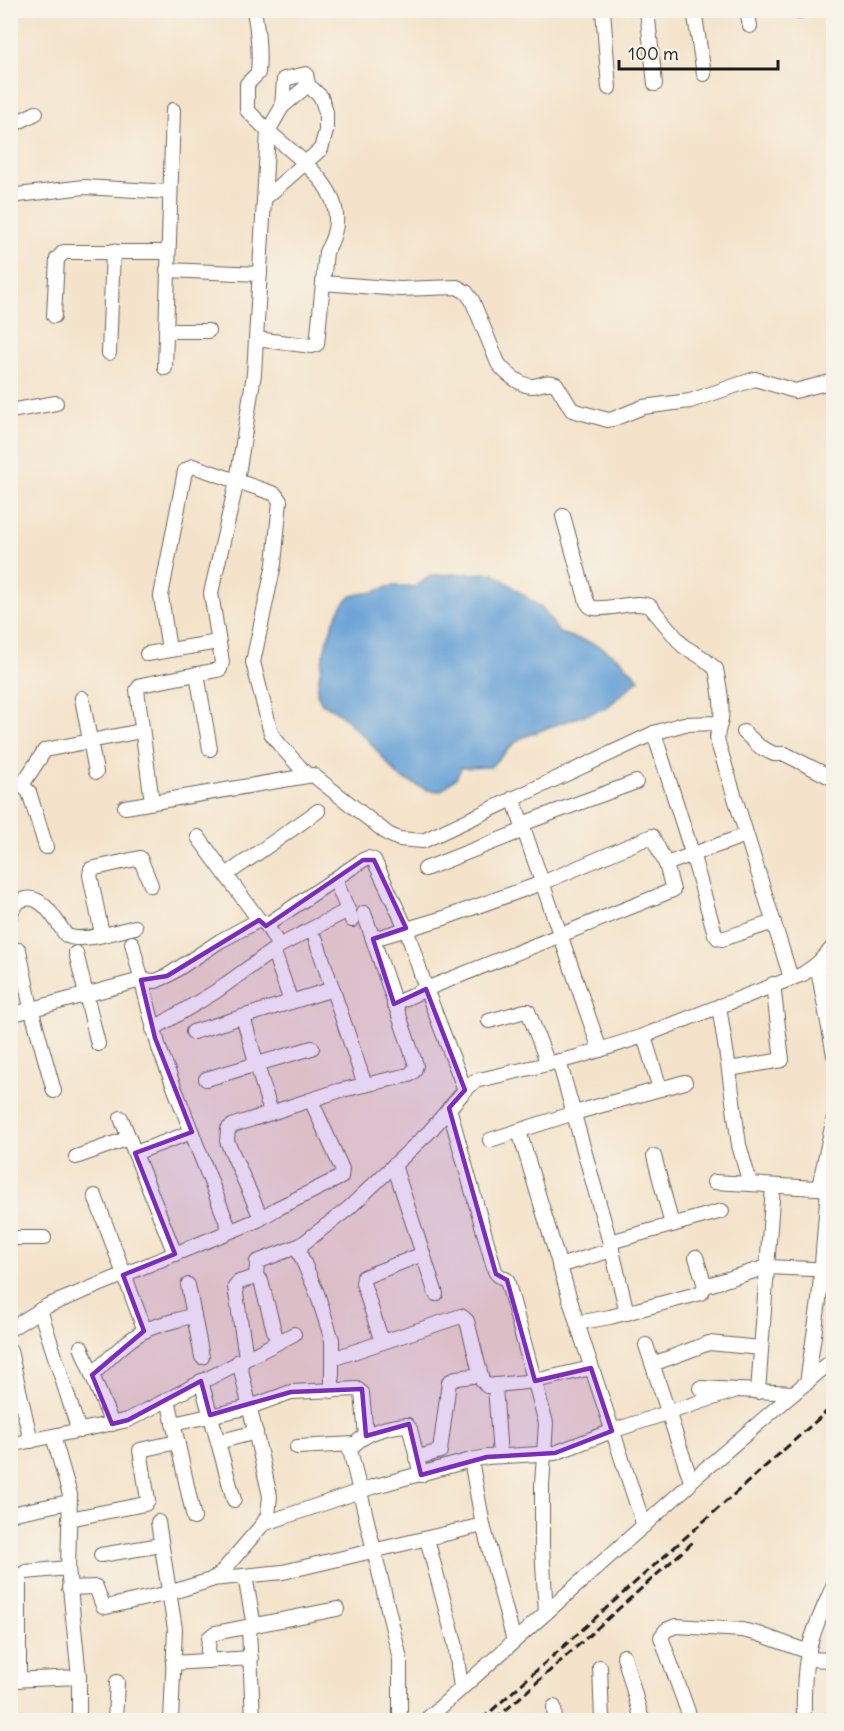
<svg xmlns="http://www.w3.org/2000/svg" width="844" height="1731" font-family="Delius,sans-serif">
  <rect width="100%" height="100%" fill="#f7f3e8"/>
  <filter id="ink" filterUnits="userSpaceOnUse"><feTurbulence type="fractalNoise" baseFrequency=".0167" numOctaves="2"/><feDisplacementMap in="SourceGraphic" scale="12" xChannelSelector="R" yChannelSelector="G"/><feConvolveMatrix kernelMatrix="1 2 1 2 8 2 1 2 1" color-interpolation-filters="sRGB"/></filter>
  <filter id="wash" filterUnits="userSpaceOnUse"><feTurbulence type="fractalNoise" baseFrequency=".008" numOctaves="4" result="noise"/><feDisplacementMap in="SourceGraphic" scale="24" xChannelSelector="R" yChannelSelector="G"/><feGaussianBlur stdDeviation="1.35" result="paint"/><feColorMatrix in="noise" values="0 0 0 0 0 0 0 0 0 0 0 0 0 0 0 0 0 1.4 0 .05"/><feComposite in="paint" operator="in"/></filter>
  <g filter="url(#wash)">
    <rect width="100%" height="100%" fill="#f4e3ca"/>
    <!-- water -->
    <path fill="#67a1d6" stroke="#425e79" stroke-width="1.5" d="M494 573 544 610 559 633 598 645 621 660 639 679 606 708 552 726 519 739 490 767 461 768 457 777 441 791 427 790 399 777 368 740 335 710 322 703 317 693C320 666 329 615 350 597 356 593 366 594 373 592 390 586 395 584 414 587L432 575Z"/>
  </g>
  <g filter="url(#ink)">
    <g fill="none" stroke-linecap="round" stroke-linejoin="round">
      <!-- minor casing -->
      <g stroke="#686259" stroke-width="16">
        <g id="minor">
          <polyline points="603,10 609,88"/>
          <polyline points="647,10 655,84"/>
          <polyline points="694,10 704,74"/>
          <polyline points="747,10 750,26"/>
          <polyline points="797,10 798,12"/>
          <polyline points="10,126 36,113"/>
          <polyline points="10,196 84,187 170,192"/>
          <polyline points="264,199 321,149 326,131 326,112 321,97 308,85"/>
          <polyline points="167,270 260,274"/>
          <path d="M323 283 400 289 457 287 466 292 472 300 498 363C504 372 522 387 533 386 542 385 547 380 556 384L572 410 608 420 613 419 643 407 690 401 755 379 795 391 834 381"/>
          <polyline points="54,316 57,259 64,252 168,252"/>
          <polyline points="166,331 208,331"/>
          <path d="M256 339 312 346 317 344 326 252C359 197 305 164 268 131L282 107 284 79 306 74 308 85 282 107"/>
          <polyline points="109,353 113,251"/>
          <polyline points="165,368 173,110"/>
          <polyline points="10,411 56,403"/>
          <path d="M563 516 587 602C590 606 589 607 594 608 613 610 632 600 650 606L683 646 703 658 716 669C719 685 723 703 721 719 720 728 715 734 718 743L791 978"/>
          <polyline points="169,650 161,596 185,471 193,466 275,494 280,501 274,564 253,662 271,733 279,744 307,775"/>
          <polyline points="147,654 218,642"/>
          <polyline points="197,674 210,749"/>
          <polyline points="82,698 96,772"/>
          <polyline points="744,732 760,747 774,754 785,754 834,779"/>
          <polyline points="654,733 692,853 715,934 718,938 722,939 774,922"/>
          <polyline points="10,785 22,785 29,792 46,847"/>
          <polyline points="22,785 45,750 141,731"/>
          <polyline points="513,798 600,1050"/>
          <path d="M152 802 137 690 141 685 217 670 220 669 222 662 211 593 237 481 254 374 268 131 247 110V84L258 73C260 51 258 32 254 10"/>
          <polyline points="125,807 313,775 388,834 399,839 423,841 654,733 684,724 719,723"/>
          <polyline points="522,824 636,782"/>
          <polyline points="198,837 259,920 266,924 271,922 363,860 368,858 374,860 406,928 426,989 465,1090"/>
          <polyline points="425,869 524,830"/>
          <polyline points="226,875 318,811"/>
          <polyline points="335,879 352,920"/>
          <path d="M10 916C13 907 16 901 25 899 43 894 57 923 66 935 80 944 118 931 135 927"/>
          <polyline points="102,934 90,875 91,869 140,858 151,885"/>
          <polyline points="373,939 444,918 542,883 652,836 666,864"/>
          <polyline points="316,940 365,1085"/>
          <polyline points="132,943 159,1048 230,1231"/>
          <polyline points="279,946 348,910"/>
          <polyline points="19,950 31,1008 54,1091"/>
          <polyline points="76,953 98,1044"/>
          <polyline points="276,958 291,1002"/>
          <polyline points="817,964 834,1055"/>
          <polyline points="394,1004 426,989 673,890 666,864 746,835"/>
          <polyline points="719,1006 728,1063 739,1145 750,1184"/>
          <polyline points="10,1015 141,980 156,981 167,976 220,941 259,920"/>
          <polyline points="243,1017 271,1113"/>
          <polyline points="489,1021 525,1011 528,1011 548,1064"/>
          <polyline points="153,1029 215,992 279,946 266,924"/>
          <polyline points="193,1032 333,989"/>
          <polyline points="644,1036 660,1089"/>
          <polyline points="559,1061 612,1250 627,1313"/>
          <polyline points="729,1069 782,1060 773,984"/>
          <polyline points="206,1079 312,1048"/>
          <polyline points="449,1108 495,1271 498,1275 507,1280 546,1423 542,1485 542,1547 546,1613"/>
          <polyline points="121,1118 175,1254"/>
          <polyline points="519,1131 577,1323 644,1526"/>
          <polyline points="490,1140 574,1113 685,1082"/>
          <polyline points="135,1153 192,1132"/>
          <polyline points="654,1156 672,1225"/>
          <polyline points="76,1157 129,1138"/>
          <polyline points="394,1165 436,1294"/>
          <polyline points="714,1182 834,1189"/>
          <polyline points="819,1187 834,1118"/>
          <polyline points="95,1196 145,1331"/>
          <polyline points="261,1218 227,1141 228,1129 234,1125 338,1091 409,1075 414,1071 416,1065 364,913"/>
          <polyline points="10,1238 44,1238"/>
          <polyline points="610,1242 722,1211"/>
          <polyline points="559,1266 612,1250"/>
          <polyline points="256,1277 257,1262 301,1245"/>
          <polyline points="188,1285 202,1357"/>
          <polyline points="705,1286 767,1267 834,1270"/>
          <polyline points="40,1310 79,1431"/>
          <polyline points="577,1323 610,1317 701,1293 705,1286 696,1257"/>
          <polyline points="10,1329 47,1306 258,1220 276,1209 341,1177 342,1169 311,1100"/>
          <polyline points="382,1342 363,1283 364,1277 423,1254"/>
          <polyline points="81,1347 112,1424"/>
          <polyline points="10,1351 31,1441"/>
          <polyline points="246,1357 235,1287 239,1282 256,1277 261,1281 277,1342"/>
          <polyline points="332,1359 461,1316 467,1321 482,1380 487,1386 535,1381 591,1368"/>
          <polyline points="653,1364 709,1343 761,1348"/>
          <path d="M92 1375C109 1359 127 1339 148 1329 163 1323 179 1320 194 1315"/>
          <polyline points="201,1381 234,1500"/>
          <polyline points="807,1383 819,1301 828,1189"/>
          <polyline points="495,1386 500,1456"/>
          <polyline points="700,1388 794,1393 834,1359"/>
          <polyline points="332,1391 332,1340 317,1293 300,1254 301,1245 349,1208 430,1131 465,1090 475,1081 577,1057 640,1037 803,974 817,964 834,946"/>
          <polyline points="758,1392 773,1186"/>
          <polyline points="168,1399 194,1518"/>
          <polyline points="173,1424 250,1407 291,1392 357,1389 362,1393 366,1436"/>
          <polyline points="53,1436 70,1495 68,1568 79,1677 79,1720"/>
          <polyline points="218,1442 256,1432"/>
          <polyline points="10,1445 128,1420 294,1334"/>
          <polyline points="297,1447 354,1444"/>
          <polyline points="416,1458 440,1451 449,1382 456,1378 481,1375"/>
          <polyline points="471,1460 483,1525 514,1641"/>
          <polyline points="691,1481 794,1393"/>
          <polyline points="10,1514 69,1502"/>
          <polyline points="69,1519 145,1504 148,1500 140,1450 177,1442"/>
          <polyline points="158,1522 175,1629 171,1720"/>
          <polyline points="263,1524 372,1487 471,1460 487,1457 555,1453 612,1431 737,1390"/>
          <polyline points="427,1539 455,1643 461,1688"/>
          <polyline points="101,1555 161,1545"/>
          <polyline points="245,1576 254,1626"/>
          <polyline points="212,1579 283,1572 483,1525"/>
          <polyline points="69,1588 96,1587 103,1606 106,1607 169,1593 211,1580 220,1574 263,1524 268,1515 270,1496 239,1361"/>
          <polyline points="249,1627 253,1720"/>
          <polyline points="624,1656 642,1720"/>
          <polyline points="807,1659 834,1660"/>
          <polyline points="207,1661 209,1638 215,1633 337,1609"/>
          <polyline points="173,1663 251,1658"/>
          <polyline points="600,1667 602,1720"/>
          <polyline points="10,1680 79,1677"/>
          <polyline points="19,1680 19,1576 26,1572 68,1568"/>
          <polyline points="554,1707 555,1720"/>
          <polyline points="115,1720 117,1682"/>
          <path d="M400 1720V1659L350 1450C361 1433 388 1426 407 1425L410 1429 421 1475"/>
          <polyline points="426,1720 689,1485 691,1481 646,1345"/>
          <polyline points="691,1720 661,1637 666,1630 676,1626 742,1630 759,1634 809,1652"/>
          <path d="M804 1720C804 1700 803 1680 807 1659 811 1633 824 1608 834 1584"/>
        </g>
      </g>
      <!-- minor -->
      <use href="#minor" stroke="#fff" stroke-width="14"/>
      <!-- rail -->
      <g stroke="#1c1c1c" stroke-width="3" stroke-dasharray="9 4.5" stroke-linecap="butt">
        <polyline points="481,1720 834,1405"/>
        <polyline points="495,1720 693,1542"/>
      </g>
    </g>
  </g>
  <!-- marked area -->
  <path fill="#7b2cbf" fill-opacity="0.2" stroke="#7b2cbf" stroke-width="4.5" stroke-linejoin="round" d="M363 860H374L406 928 373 939 394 1004 426 989 465 1090 449 1108 496 1274 507 1280 535 1381 591 1368 612 1431 555 1453 487 1457 421 1475 409 1424 366 1436 362 1389 291 1392 210 1415 201 1381 128 1420 112 1424 92 1375 144 1331 123 1275 175 1254 135 1153 192 1132 155 1038 141 980 167 976 259 920 266 926Z"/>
  <!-- margin -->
  <rect width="844" height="1731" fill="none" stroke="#f7f3e8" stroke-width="36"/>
  <!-- scale -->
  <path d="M619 60v9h159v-9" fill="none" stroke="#1c1c1c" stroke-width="3"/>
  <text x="628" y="60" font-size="18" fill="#1c1c1c" stroke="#f7f3e8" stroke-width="4.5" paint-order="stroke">100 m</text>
</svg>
